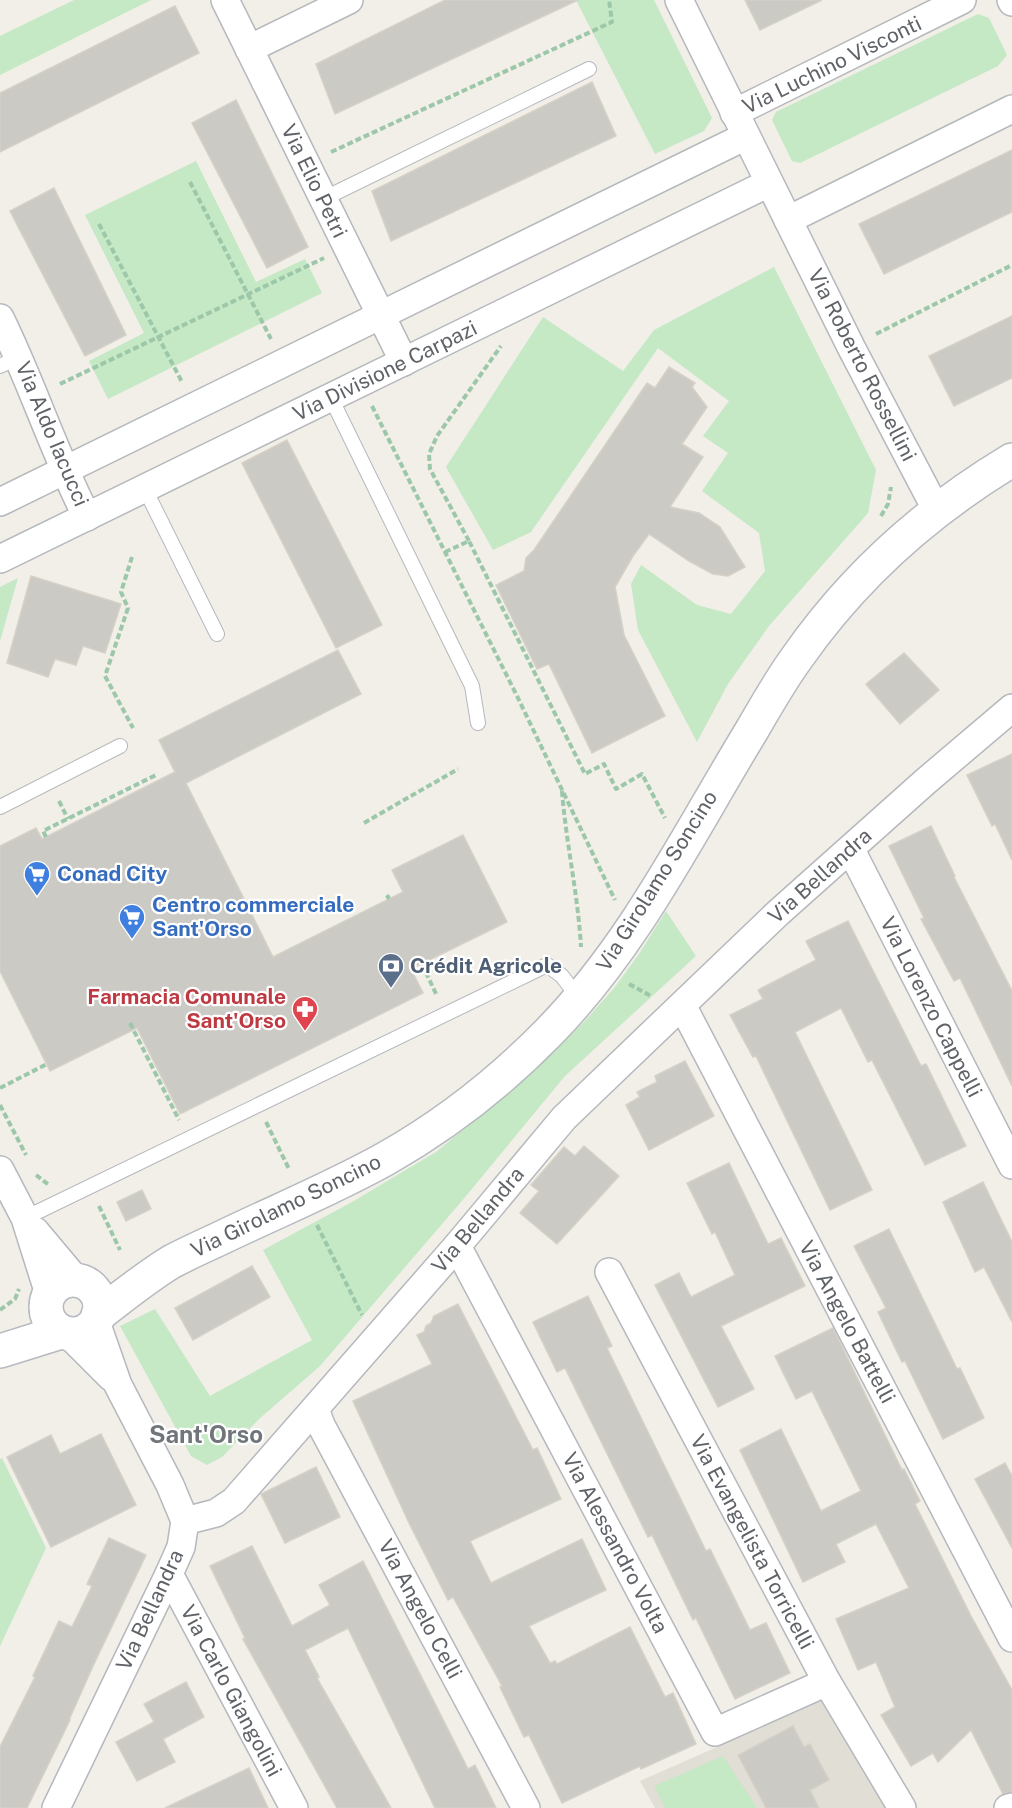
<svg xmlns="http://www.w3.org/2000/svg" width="1012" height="1808" font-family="'Public Sans',sans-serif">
  <rect width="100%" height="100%" fill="#f1efe8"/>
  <!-- education -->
  <polygon fill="#e1ded6" points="826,1699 890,1808 655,1808 640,1781"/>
  <!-- green -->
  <g fill="#c5e8c5">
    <polygon points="74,0 151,0 0,75 0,36"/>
    <polygon points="576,0 654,0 712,118 704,131 655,154"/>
    <polygon points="978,14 989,18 1007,55 998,66 800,163 792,161 772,120 776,112"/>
    <polygon points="196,161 256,282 305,259 322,293 108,399 89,361 144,333 85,215"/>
    <polygon points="774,267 876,470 868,513 769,626 728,684 697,742 638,630 631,584 641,565 697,605 731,614 765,571 759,533 702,491 728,453 703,436 729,401 658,348 531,532 493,550 446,467 543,317 623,371 654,330"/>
    <polygon points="18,578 0,641 0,587"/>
    <polygon points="666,911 696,956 565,1076 461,1202 320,1366 259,1419 222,1457 207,1465 191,1456 120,1326 155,1309 210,1396 312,1340 263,1250 352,1202 436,1152 527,1078 584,1022 615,987 639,954"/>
    <polygon points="2,1458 46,1548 0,1646 0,1459"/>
    <polygon points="723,1756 757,1808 665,1808 654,1786"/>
  </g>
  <!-- building -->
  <g fill="#cccac5" stroke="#d6d1c6" stroke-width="1.5">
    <polygon points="445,0 578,0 335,114 316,64"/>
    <polygon points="745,0 822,0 760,30"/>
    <polygon points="175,6 199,53 0,152 0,93"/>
    <polygon points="592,82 616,136 391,241 372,191"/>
    <polygon points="236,100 308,247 267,268 192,123"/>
    <polygon points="1012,150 1012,212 884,274 859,224"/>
    <polygon points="54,188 126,335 85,356 10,211"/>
    <polygon points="1012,316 1012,378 954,406 929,356"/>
    <polygon points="669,367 695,383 692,387 707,407 682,444 703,457 670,507 699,513 720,527 745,567 728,576 713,574 689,561 649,534 633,556 615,587 624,635 665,716 592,753 549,664 537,669 496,585 524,571 526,558 534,550 647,383 655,388"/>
    <polygon points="287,440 382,625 336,648 242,463"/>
    <polygon points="31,576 121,604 105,653 83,646 76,665 55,659 48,677 7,663"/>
    <polygon points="338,650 361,694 186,783 273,957 403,892 392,870 463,835 507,922 411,969 423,993 180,1114 137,1028 50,1071 0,971 0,846 36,828 42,839 175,772 159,740"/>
    <polygon points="904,653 939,690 900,724 866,684"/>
    <polygon points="1012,754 1012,860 995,824 992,826 967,775"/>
    <polygon points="931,826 955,876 954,877 1012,991 1012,1086 960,978 954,981 921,919 924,918 889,846"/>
    <polygon points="848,921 921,1066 926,1064 966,1146 925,1165 872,1060 868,1062 841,1008 795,1032 872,1190 830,1210 756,1056 753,1057 730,1015 763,999 758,990 816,960 806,941"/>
    <polygon points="685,1061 714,1116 649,1150 626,1105 640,1097 637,1092 657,1082 655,1076"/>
    <polygon points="584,1146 619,1176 557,1244 520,1213 539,1191 531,1185 564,1147 575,1156"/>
    <polygon points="729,1163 768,1244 781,1238 805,1286 721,1326 754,1389 718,1407 655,1285 679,1273 691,1297 735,1275 715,1232 712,1234 687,1183"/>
    <polygon points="983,1182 1012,1242 1012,1322 984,1267 975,1272 943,1202"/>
    <polygon points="142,1190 151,1209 126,1221 117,1202"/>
    <polygon points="889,1229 957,1369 960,1368 984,1418 943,1439 905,1361 902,1362 878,1312 886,1308 854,1246"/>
    <polygon points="252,1266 270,1297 193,1340 175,1308"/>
    <polygon points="588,1296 612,1346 607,1348 706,1551 710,1549 750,1630 766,1623 790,1673 735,1699 696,1618 693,1620 652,1535 648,1537 565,1368 557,1372 533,1322"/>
    <polygon points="458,1304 533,1450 537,1448 561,1499 470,1541 491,1583 582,1539 606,1590 529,1626 550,1663 555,1661 557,1664 630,1627 665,1697 673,1693 696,1744 641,1769 640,1766 562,1803 529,1735 524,1737 500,1687 502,1686 453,1597 448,1600 409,1523 353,1401 432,1364 417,1335 424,1332 426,1326 431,1323 434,1316"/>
    <polygon points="833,1328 902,1470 904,1469 920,1501 915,1504 971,1616 1012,1690 1012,1792 1003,1794 971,1730 938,1762 933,1753 911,1766 881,1715 895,1707 876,1662 858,1670 836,1619 909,1588 876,1524 836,1544 845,1562 803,1582 740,1450 781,1429 821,1511 861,1491 812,1391 796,1399 775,1356"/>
    <polygon points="101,1434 136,1505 51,1547 7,1457 51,1435 60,1454"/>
    <polygon points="1005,1463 1012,1476 1012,1548 975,1479"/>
    <polygon points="316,1467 340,1517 285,1543 261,1494"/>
    <polygon points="109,1538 146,1555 93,1666 69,1720 70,1720 27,1808 0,1808 0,1747 35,1677 33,1676 59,1621 72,1627 92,1586 87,1584"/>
    <polygon points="252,1546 292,1626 330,1605 319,1585 363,1561 468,1769 475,1765 496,1808 435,1808 348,1628 305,1650 319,1677 317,1678 391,1808 337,1808 243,1639 245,1638 210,1566"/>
    <polygon points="186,1682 204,1717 163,1739 175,1762 137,1781 116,1742 154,1722 144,1704"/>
    <polygon points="793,1726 804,1747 810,1744 829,1780 810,1790 819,1808 766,1808 738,1755"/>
    <polygon points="249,1768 268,1808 165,1808"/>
  </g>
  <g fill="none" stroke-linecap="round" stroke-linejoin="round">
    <!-- service casing -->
    <g stroke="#b5b8bc" stroke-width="16">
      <g id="service">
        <polyline points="323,199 589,69"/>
        <polyline points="0,366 19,357"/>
        <polyline points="331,398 472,686 478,723"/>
        <polyline points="145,489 217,634"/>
        <polyline points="0,807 120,746"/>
        <polyline points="25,1218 547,965 562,976 579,999"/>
      </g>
    </g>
    <!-- minor casing -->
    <g stroke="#b5b8bc" stroke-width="30">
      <g id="minor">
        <polyline points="225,0 404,362"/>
        <polyline points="679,0 851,347 937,511"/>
        <polyline points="1011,0 1012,2"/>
        <polyline points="249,49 349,0"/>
        <polyline points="734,113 962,0"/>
        <polyline points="788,220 1012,109"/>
        <path d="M0 318C32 383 54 453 87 517"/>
        <polyline points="0,502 746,136"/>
        <polyline points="0,559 769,183"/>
        <polyline points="851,850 1012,1165"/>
        <polyline points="683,1007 1012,1638"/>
        <polyline points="0,1170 25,1218 49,1294"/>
        <polyline points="35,1231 77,1281"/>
        <polyline points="457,1246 715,1732 827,1682"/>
        <polyline points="609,1272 827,1682 902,1808"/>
        <polyline points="68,1334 111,1377"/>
        <polyline points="315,1409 321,1425 526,1808"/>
        <polyline points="185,1521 216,1513 234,1501 457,1246 564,1118 778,913 926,781 1012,708"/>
        <polyline points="169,1574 294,1808"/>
        <polyline points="56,1808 169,1574 181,1547 185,1521 170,1485 118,1385 96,1322"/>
        <polyline points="1008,1808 1012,1807"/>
      </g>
    </g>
    <!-- secondary casing -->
    <g stroke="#b6babf" stroke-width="36">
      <g id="secondary">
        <circle cx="73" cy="1307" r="27"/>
        <path d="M98 1315C122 1297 145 1278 171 1262 188 1253 206 1245 223 1237 277 1211 333 1188 385 1159 445 1125 500 1082 548 1033 634 946 689 833 752 730 766 706 780 681 796 659 853 577 927 511 1012 460"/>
        <polyline points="0,1351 61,1332"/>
      </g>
    </g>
    <!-- path -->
    <g stroke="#9cc7a9" stroke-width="4" stroke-dasharray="6 3" stroke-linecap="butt">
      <polyline points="331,152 612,22 609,0"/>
      <polyline points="190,182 271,339"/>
      <polyline points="99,224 182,382"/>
      <polyline points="876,334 1012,265"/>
      <polyline points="60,384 324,258"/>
      <polyline points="372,406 517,696 615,900"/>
      <polyline points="881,516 888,504 891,487"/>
      <polyline points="469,541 430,469 429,454 437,436 501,346"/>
      <polyline points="445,552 469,541 585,774 604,764 616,789 642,774 665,818"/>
      <polyline points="132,557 121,592 128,608 105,676 133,728"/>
      <path d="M562 791C566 843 578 894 581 947"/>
      <polyline points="59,801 68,819"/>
      <polyline points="364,823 458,769"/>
      <polyline points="46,837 43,831 158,774"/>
      <polyline points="387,895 389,899"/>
      <polyline points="422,964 437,996"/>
      <polyline points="629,984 651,996"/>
      <polyline points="130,1023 179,1120"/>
      <polyline points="0,1088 47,1064"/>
      <polyline points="0,1105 26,1155"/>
      <polyline points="266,1122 289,1169"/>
      <polyline points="36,1175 49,1185"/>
      <polyline points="99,1206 120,1250"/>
      <polyline points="317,1225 362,1315"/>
      <polyline points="0,1310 15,1299 19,1289"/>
    </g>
    <!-- service -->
    <use href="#service" stroke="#fff" stroke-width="14"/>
    <!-- minor -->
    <use href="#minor" stroke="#fff" stroke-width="27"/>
    <!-- secondary -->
    <use href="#secondary" stroke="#fff" stroke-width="33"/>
  </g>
  <!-- icons -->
  <defs>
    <g id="supermarket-pin" transform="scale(1.35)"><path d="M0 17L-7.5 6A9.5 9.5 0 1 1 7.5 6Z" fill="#3f7fe0" stroke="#fff"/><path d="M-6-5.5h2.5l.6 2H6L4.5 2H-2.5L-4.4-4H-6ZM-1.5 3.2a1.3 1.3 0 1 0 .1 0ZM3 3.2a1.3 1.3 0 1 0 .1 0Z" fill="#fff"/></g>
    <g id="bank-pin" transform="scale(1.35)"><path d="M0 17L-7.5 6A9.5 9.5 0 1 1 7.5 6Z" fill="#5c6f8a" stroke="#fff"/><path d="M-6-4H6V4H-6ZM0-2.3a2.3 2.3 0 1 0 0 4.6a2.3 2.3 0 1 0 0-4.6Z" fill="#fff"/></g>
    <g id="pharmacy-pin" transform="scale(1.35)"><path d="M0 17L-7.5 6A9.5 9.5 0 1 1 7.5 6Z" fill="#e0444e" stroke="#fff"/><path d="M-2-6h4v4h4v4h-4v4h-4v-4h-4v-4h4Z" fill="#fff"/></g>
  </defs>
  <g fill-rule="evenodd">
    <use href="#supermarket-pin" x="37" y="874"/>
    <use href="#supermarket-pin" x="132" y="917"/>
    <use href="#bank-pin" x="391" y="966"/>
    <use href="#pharmacy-pin" x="305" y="1009"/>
  </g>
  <g text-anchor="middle" stroke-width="4.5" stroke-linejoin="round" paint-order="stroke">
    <!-- street labels -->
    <g font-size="21" fill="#5f6368" stroke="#fff">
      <text transform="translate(832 65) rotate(-26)" y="7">Via Luchino Visconti</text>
      <text transform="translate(314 181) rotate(64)" y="7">Via Elio Petri</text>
      <text transform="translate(862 365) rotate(63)" y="7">Via Roberto Rossellini</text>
      <text transform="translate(385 371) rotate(-26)" y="7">Via Divisione Carpazi</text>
      <text transform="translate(52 434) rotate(67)" y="7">Via Aldo Iacucci</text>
      <text transform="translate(820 876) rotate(-42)" y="7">Via Bellandra</text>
      <text transform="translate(657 881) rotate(-58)" y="7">Via Girolamo Soncino</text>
      <text transform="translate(931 1007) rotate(63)" y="7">Via Lorenzo Cappelli</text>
      <text transform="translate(286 1206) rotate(-26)" y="7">Via Girolamo Soncino</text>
      <text transform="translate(478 1220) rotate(-50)" y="7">Via Bellandra</text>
      <text transform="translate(847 1322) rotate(62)" y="7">Via Angelo Battelli</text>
      <text transform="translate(752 1542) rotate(62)" y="7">Via Evangelista Torricelli</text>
      <text transform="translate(615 1543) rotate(62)" y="7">Via Alessandro Volta</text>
      <text transform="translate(420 1609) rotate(62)" y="7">Via Angelo Celli</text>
      <text transform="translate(150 1610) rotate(-65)" y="7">Via Bellandra</text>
      <text transform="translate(231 1691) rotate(62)" y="7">Via Carlo Giangolini</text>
    </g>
    <!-- shop labels -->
    <g font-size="21" font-weight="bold" fill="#366cbe" stroke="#fff" text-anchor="start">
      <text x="57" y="881">Conad City</text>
      <text x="152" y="912">Centro commerciale<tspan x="152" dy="24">Sant'Orso</tspan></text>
    </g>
    <!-- service labels -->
    <g font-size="21" font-weight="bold" fill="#4e5e75" stroke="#fff" text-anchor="start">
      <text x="410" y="973">Crédit Agricole</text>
    </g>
    <!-- health labels -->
    <g font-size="21" font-weight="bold" fill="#be3a42" stroke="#fff" text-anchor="end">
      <text x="286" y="1004">Farmacia Comunale<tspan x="286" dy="24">Sant'Orso</tspan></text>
    </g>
    <!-- quarter labels -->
    <g font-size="24" font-weight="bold" fill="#70757a" stroke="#fff">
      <text x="206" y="1443">Sant'Orso</text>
    </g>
  </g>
</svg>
